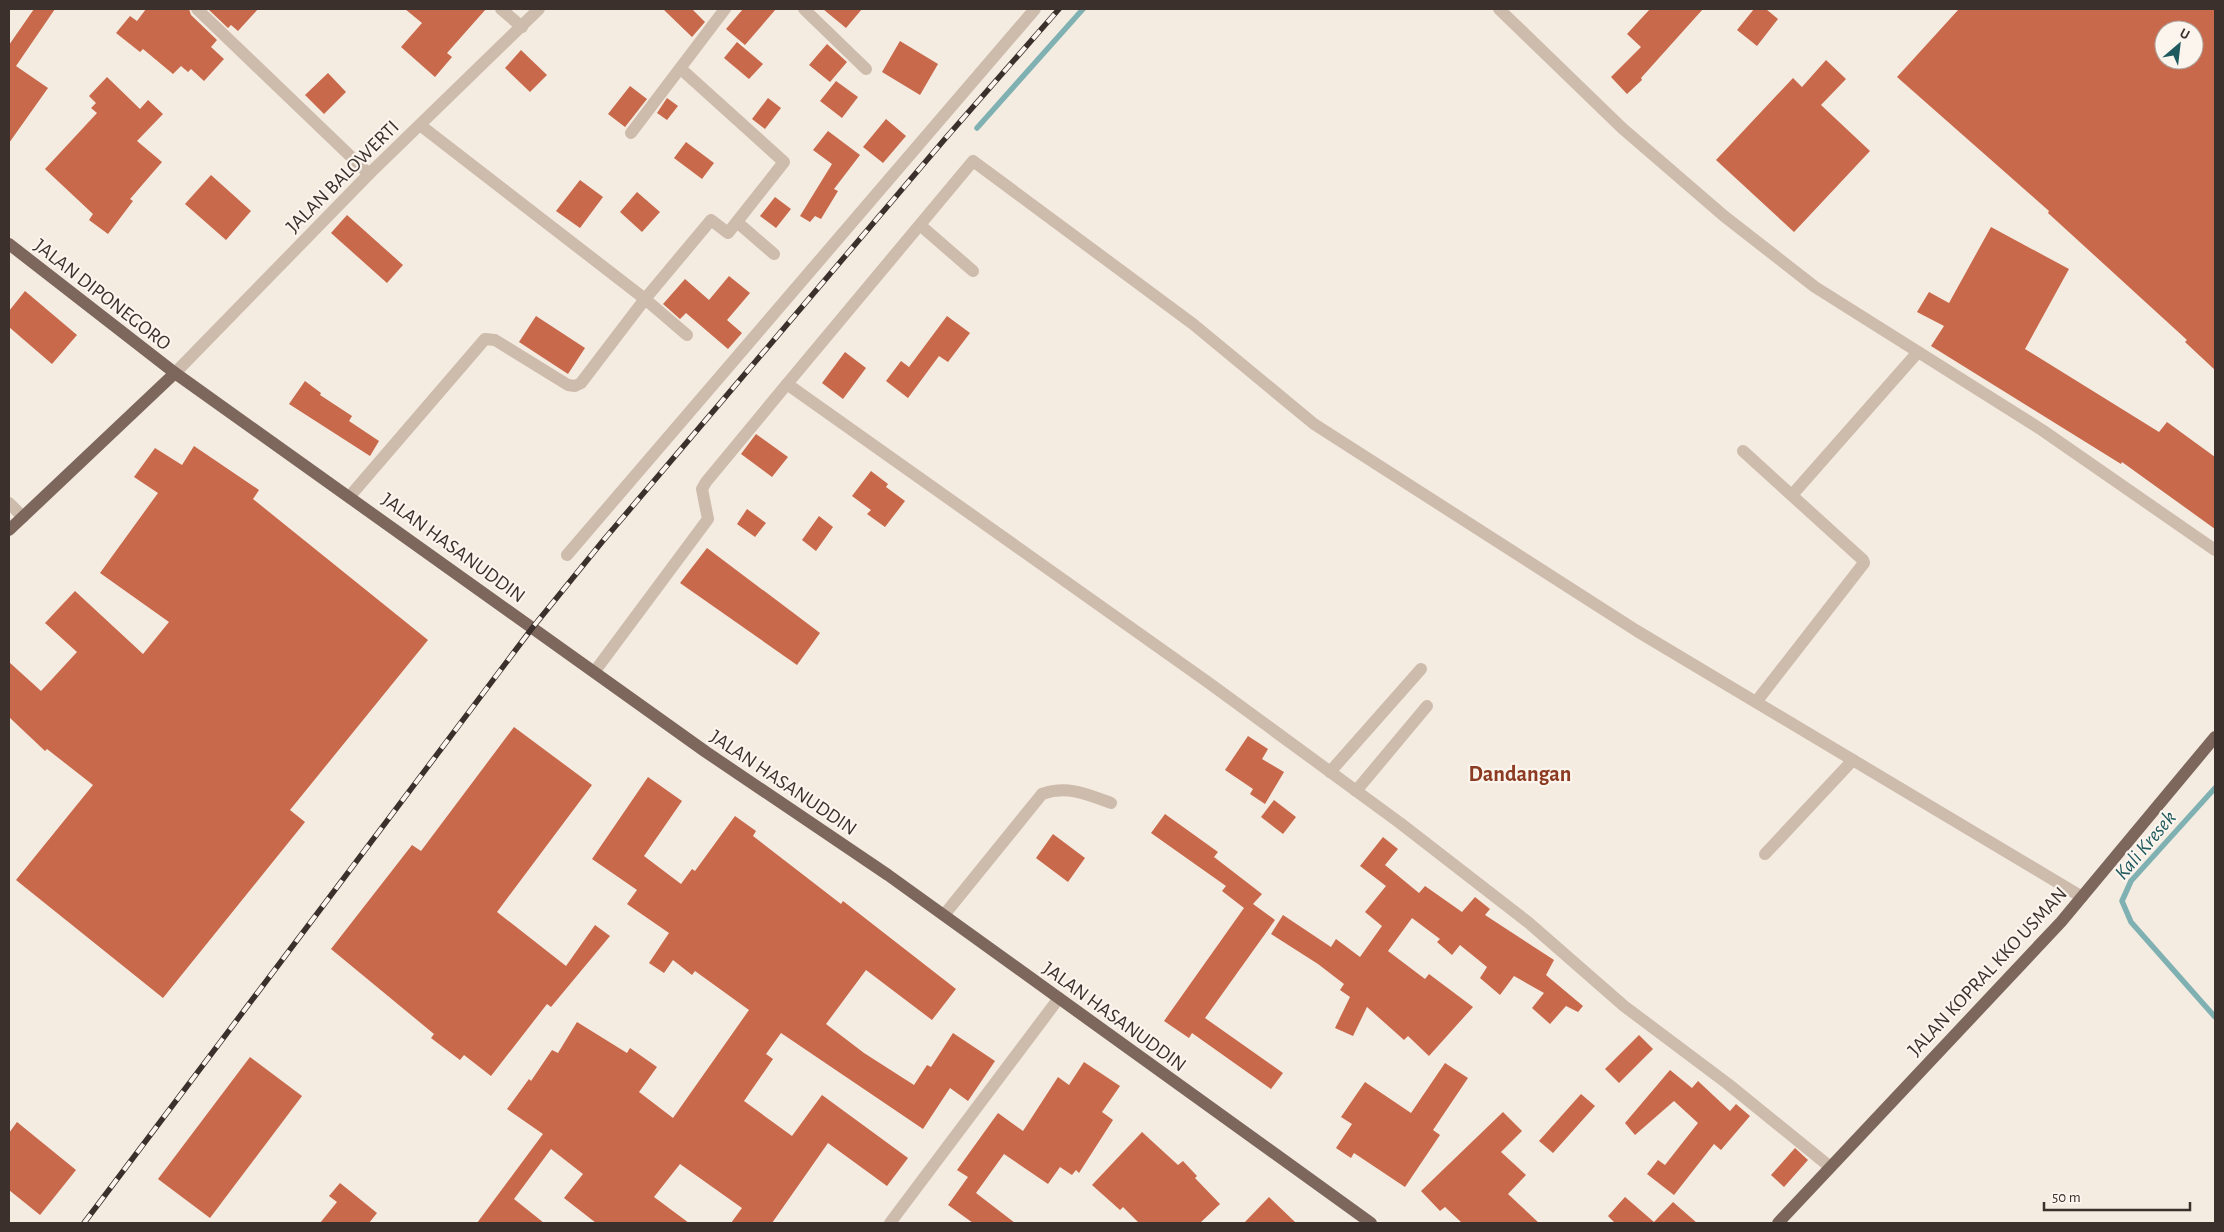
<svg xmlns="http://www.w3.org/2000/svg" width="2224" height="1232" font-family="'Alegreya Sans',sans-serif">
  <rect width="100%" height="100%" fill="#f4ebe1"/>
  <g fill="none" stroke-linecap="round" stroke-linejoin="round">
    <!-- stream -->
    <g stroke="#7fb0b2" stroke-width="5.5">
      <polyline points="977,128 1083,9"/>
      <polyline points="2215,788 2131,881 2122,901 2131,922 2215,1017"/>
    </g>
  </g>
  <!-- building -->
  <g fill="#c8694b" fill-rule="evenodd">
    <polygon points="34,9 55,9 16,66 48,88 9,143 9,45"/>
    <polygon points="146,9 189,9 191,15 217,40 211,47 224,59 204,81 191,69 188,72 181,66 173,74 143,49 140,52 116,33 130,16 137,21"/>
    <polygon points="208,9 258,9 238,31 231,25 228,28"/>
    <polygon points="405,9 486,9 447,53 452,57 435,77 401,47 422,23"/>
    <polygon points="663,9 692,9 705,22 692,37"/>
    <polygon points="743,9 776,9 745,45 726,29"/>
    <polygon points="823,9 862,9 846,28"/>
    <polygon points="1650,9 1703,9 1641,78 1642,80 1627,94 1611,77 1641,47 1627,34"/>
    <polygon points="1754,9 1766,9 1778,19 1757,46 1737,30"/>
    <path d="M1959 9H2215V370L2185 342 2187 340 2048 213 2049 211 1897 77ZM2164 30H2194V60H2164Z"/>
    <polygon points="900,41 938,64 920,95 882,72"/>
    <polygon points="737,42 763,64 749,79 724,58"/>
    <polygon points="827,44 847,62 830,82 809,65"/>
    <polygon points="521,50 547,75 530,92 505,68"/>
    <polygon points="1826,60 1846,79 1821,105 1870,151 1794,232 1716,160 1793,78 1802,87"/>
    <polygon points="328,73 346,92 324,114 305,95"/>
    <polygon points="107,77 140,109 148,100 163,114 137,141 162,162 130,199 133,201 108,234 89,220 93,214 45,169 97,113 91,108 96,103 89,96"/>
    <polygon points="836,81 858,97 842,118 820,101"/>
    <polygon points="630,86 647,99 625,127 608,114"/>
    <polygon points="667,98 678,106 667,120 657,113"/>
    <polygon points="768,98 781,108 765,129 752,119"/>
    <polygon points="886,119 906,136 883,163 863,147"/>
    <polygon points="828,131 860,155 834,189 838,191 821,219 815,216 810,222 800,216 832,164 813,150"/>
    <polygon points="686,142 714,163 702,179 674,158"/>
    <polygon points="211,175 251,211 226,240 185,204"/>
    <polygon points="580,180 603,197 580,228 556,211"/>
    <polygon points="637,192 660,212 642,232 620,212"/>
    <polygon points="775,197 791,209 776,228 760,216"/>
    <polygon points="347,215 403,265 387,283 331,233"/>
    <polygon points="1991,227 2069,269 2025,349 2159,432 2167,422 2215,457 2215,529 2122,462 2121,464 1931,346 1944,326 1917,312 1929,292 1949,303"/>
    <polygon points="729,276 750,293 727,320 742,333 728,349 686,313 680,319 663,304 685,279 709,300"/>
    <polygon points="25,291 77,335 52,364 9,327 9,311"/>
    <polygon points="536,316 585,348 568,374 519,342"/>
    <polygon points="947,316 970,333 948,362 939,356 908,398 886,381 901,361 909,367"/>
    <polygon points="845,352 866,368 843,399 822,383"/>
    <polygon points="305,381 321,393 320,395 352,416 349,421 379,441 370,456 289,404"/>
    <polygon points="756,434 788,457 772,477 741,454"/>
    <polygon points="194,446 259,490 253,499 428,640 290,810 305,822 163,998 16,880 93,785 47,749 45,751 9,717 9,662 41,691 77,652 45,623 75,591 143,654 169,622 100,573 158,493 134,477 155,448 182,465"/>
    <polygon points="871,471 888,484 886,487 905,501 885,527 867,514 871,510 852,496"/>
    <polygon points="747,509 766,523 755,537 737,524"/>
    <polygon points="819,516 833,527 816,551 802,540"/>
    <polygon points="707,548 820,633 797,665 680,583"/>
    <polygon points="514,727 592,785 497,912 566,966 595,925 610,936 551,1007 547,1004 491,1076 464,1055 460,1060 431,1038 434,1034 331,949 412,845 421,851"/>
    <polygon points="1248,736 1268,749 1262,759 1284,772 1265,804 1250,794 1253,789 1225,770"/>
    <polygon points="648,777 682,801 644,856 681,884 692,869 695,871 735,816 756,831 753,836 841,904 843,901 956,989 932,1020 866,970 826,1024 864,1053 914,1085 927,1065 931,1067 953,1033 995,1061 968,1101 950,1088 923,1129 781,1033 766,1054 773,1059 744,1101 792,1136 822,1095 908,1158 887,1186 828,1143 772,1223 731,1223 742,1208 680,1164 654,1197 689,1223 596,1223 564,1198 583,1174 551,1149 514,1199 544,1223 477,1223 543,1134 507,1109 529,1079 531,1081 552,1050 558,1053 577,1022 627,1053 630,1048 657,1067 639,1092 673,1118 749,1010 695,971 692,975 673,960 664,973 649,963 669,933 627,904 637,890 592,859"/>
    <polygon points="1274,800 1296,817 1283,834 1261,817"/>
    <polygon points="1165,814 1218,852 1214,857 1262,894 1253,904 1275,920 1205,1018 1283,1073 1271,1089 1192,1033 1189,1038 1164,1021 1244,908 1222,891 1226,886 1151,833"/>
    <polygon points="1053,834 1085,858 1068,882 1036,858"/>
    <polygon points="1383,837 1398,849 1385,865 1419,893 1425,886 1462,912 1475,897 1490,909 1485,915 1554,960 1546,975 1583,1006 1578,1012 1566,1006 1550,1024 1532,1008 1544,993 1514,976 1500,995 1480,978 1487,967 1460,945 1452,955 1437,942 1440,939 1412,918 1388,951 1425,979 1429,974 1473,1007 1429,1056 1408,1036 1404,1040 1367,1007 1353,1036 1335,1028 1350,997 1340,990 1344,984 1318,964 1271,934 1283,915 1331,947 1336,939 1360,957 1382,926 1365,912 1386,886 1360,866"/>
    <polygon points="1639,1035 1653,1049 1619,1083 1605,1069"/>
    <polygon points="250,1057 302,1096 210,1218 158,1179"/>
    <polygon points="1084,1062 1120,1086 1102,1112 1113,1120 1079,1173 1076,1170 1072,1175 1060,1167 1048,1184 1004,1154 976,1193 1015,1223 973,1223 948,1205 968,1177 957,1170 998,1113 1023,1131 1058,1077 1069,1085"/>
    <polygon points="1445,1063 1468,1078 1433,1130 1440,1135 1405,1187 1354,1153 1351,1158 1336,1148 1352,1124 1341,1117 1365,1082 1411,1113"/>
    <polygon points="1670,1070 1692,1088 1698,1081 1730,1111 1736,1104 1750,1116 1721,1150 1714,1144 1674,1195 1647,1174 1658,1160 1665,1165 1698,1123 1674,1101 1635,1135 1625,1123"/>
    <polygon points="1581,1094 1595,1106 1553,1153 1539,1141"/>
    <polygon points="1503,1112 1522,1131 1501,1152 1526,1175 1508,1194 1539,1223 1462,1223 1445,1207 1440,1211 1421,1191"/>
    <polygon points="17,1122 76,1170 40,1215 9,1190 9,1133"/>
    <polygon points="1142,1132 1178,1165 1183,1161 1197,1176 1195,1178 1220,1204 1200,1223 1139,1223 1123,1207 1120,1210 1092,1185"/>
    <polygon points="1795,1148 1808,1160 1784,1187 1771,1175"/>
    <polygon points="340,1183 377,1213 369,1223 320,1223 337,1202 329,1196"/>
    <polygon points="1269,1197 1296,1223 1244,1223"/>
    <polygon points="1625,1197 1654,1222 1673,1202 1697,1223 1615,1223 1608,1216"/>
  </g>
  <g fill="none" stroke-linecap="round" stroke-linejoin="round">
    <!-- minor -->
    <g stroke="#cdbbac" stroke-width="12">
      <polyline points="197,9 369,174"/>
      <polyline points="501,9 522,27"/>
      <polyline points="804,9 866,69"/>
      <polyline points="1499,9 1622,128 1724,216 1815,287 2042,430 2215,550"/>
      <polyline points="681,69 784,162 728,233 711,220 645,299 687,335"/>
      <polyline points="631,133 725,9"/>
      <polyline points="737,222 774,254"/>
      <polyline points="920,225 973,271"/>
      <polyline points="175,373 369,174 539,9"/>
      <polyline points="1743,451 1863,560 1864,563 1756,702"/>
      <polyline points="1792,495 1918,352"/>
      <polyline points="350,496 485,339 495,340 568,385 575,386 581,383 645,299 420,125"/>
      <polyline points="9,503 23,517"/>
      <polyline points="567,555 1035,9"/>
      <polyline points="595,671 708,519 702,489 706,482 787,384"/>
      <polyline points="1330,772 1421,669"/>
      <polyline points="1356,791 1427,706"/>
      <polyline points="1765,854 1853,760"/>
      <path d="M944 915 1042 794C1067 785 1087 794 1111 803"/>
      <polyline points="1829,1166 1728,1084 1624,1006 1529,923 1400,823 1209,683 787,384 973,161 1193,324 1314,424 1637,631 2082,897"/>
      <polyline points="890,1223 1059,998"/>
    </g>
    <!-- major -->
    <g stroke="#7d675c" stroke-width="12">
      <polyline points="9,244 175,373 706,752 888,875 1371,1223"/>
      <polyline points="9,530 175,373"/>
      <polyline points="1778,1223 2061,922 2215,737"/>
    </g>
    <!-- rail casing -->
    <g stroke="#3b302b" stroke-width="5.5">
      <polyline id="rail" points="84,1223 533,627 602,542 944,140 1059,9"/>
    </g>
    <!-- rail -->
    <use href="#rail" stroke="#fbf5ee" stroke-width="4" stroke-dasharray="11" stroke-linecap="butt"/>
  </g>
  <g text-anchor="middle" stroke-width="4.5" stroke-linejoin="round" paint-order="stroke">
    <!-- street labels -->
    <g font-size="20" fill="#3b302b" stroke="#fbf5ee">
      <text transform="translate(342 176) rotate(-45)" y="7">JALAN BALOWERTI</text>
      <text transform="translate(103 294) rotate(38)" y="7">JALAN DIPONEGORO</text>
      <text transform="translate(454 547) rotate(36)" y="7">JALAN HASANUDDIN</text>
      <text transform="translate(784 782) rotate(34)" y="7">JALAN HASANUDDIN</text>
      <text transform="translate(1987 971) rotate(-47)" y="7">JALAN KOPRAL KKO USMAN</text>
      <text transform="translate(1115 1016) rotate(36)" y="7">JALAN HASANUDDIN</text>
    </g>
    <!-- water labels -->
    <g font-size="21" font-style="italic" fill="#1f5a5e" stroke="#fbf5ee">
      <text transform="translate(2145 845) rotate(-50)" y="7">Kali Kresek</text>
    </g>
    <!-- quarter labels -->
    <g font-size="22" font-weight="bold" fill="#8c3b22" stroke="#fbf5ee">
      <text x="1520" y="781">Dandangan</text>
    </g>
  </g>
  <!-- border -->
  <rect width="2224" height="1232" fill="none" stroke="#3b302b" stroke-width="20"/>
  <!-- north arrow -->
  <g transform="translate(2179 45) rotate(28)"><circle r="24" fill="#fbf5ee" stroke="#aea6a0"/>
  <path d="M0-4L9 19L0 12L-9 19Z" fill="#1f5a5e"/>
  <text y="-8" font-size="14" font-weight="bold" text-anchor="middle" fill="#3b302b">U</text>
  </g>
  <!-- scale -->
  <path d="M2044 1202v8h146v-8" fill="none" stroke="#3b302b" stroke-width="2.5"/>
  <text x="2052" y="1202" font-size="15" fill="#3b302b" stroke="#fbf5ee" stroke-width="4" paint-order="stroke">50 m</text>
</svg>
